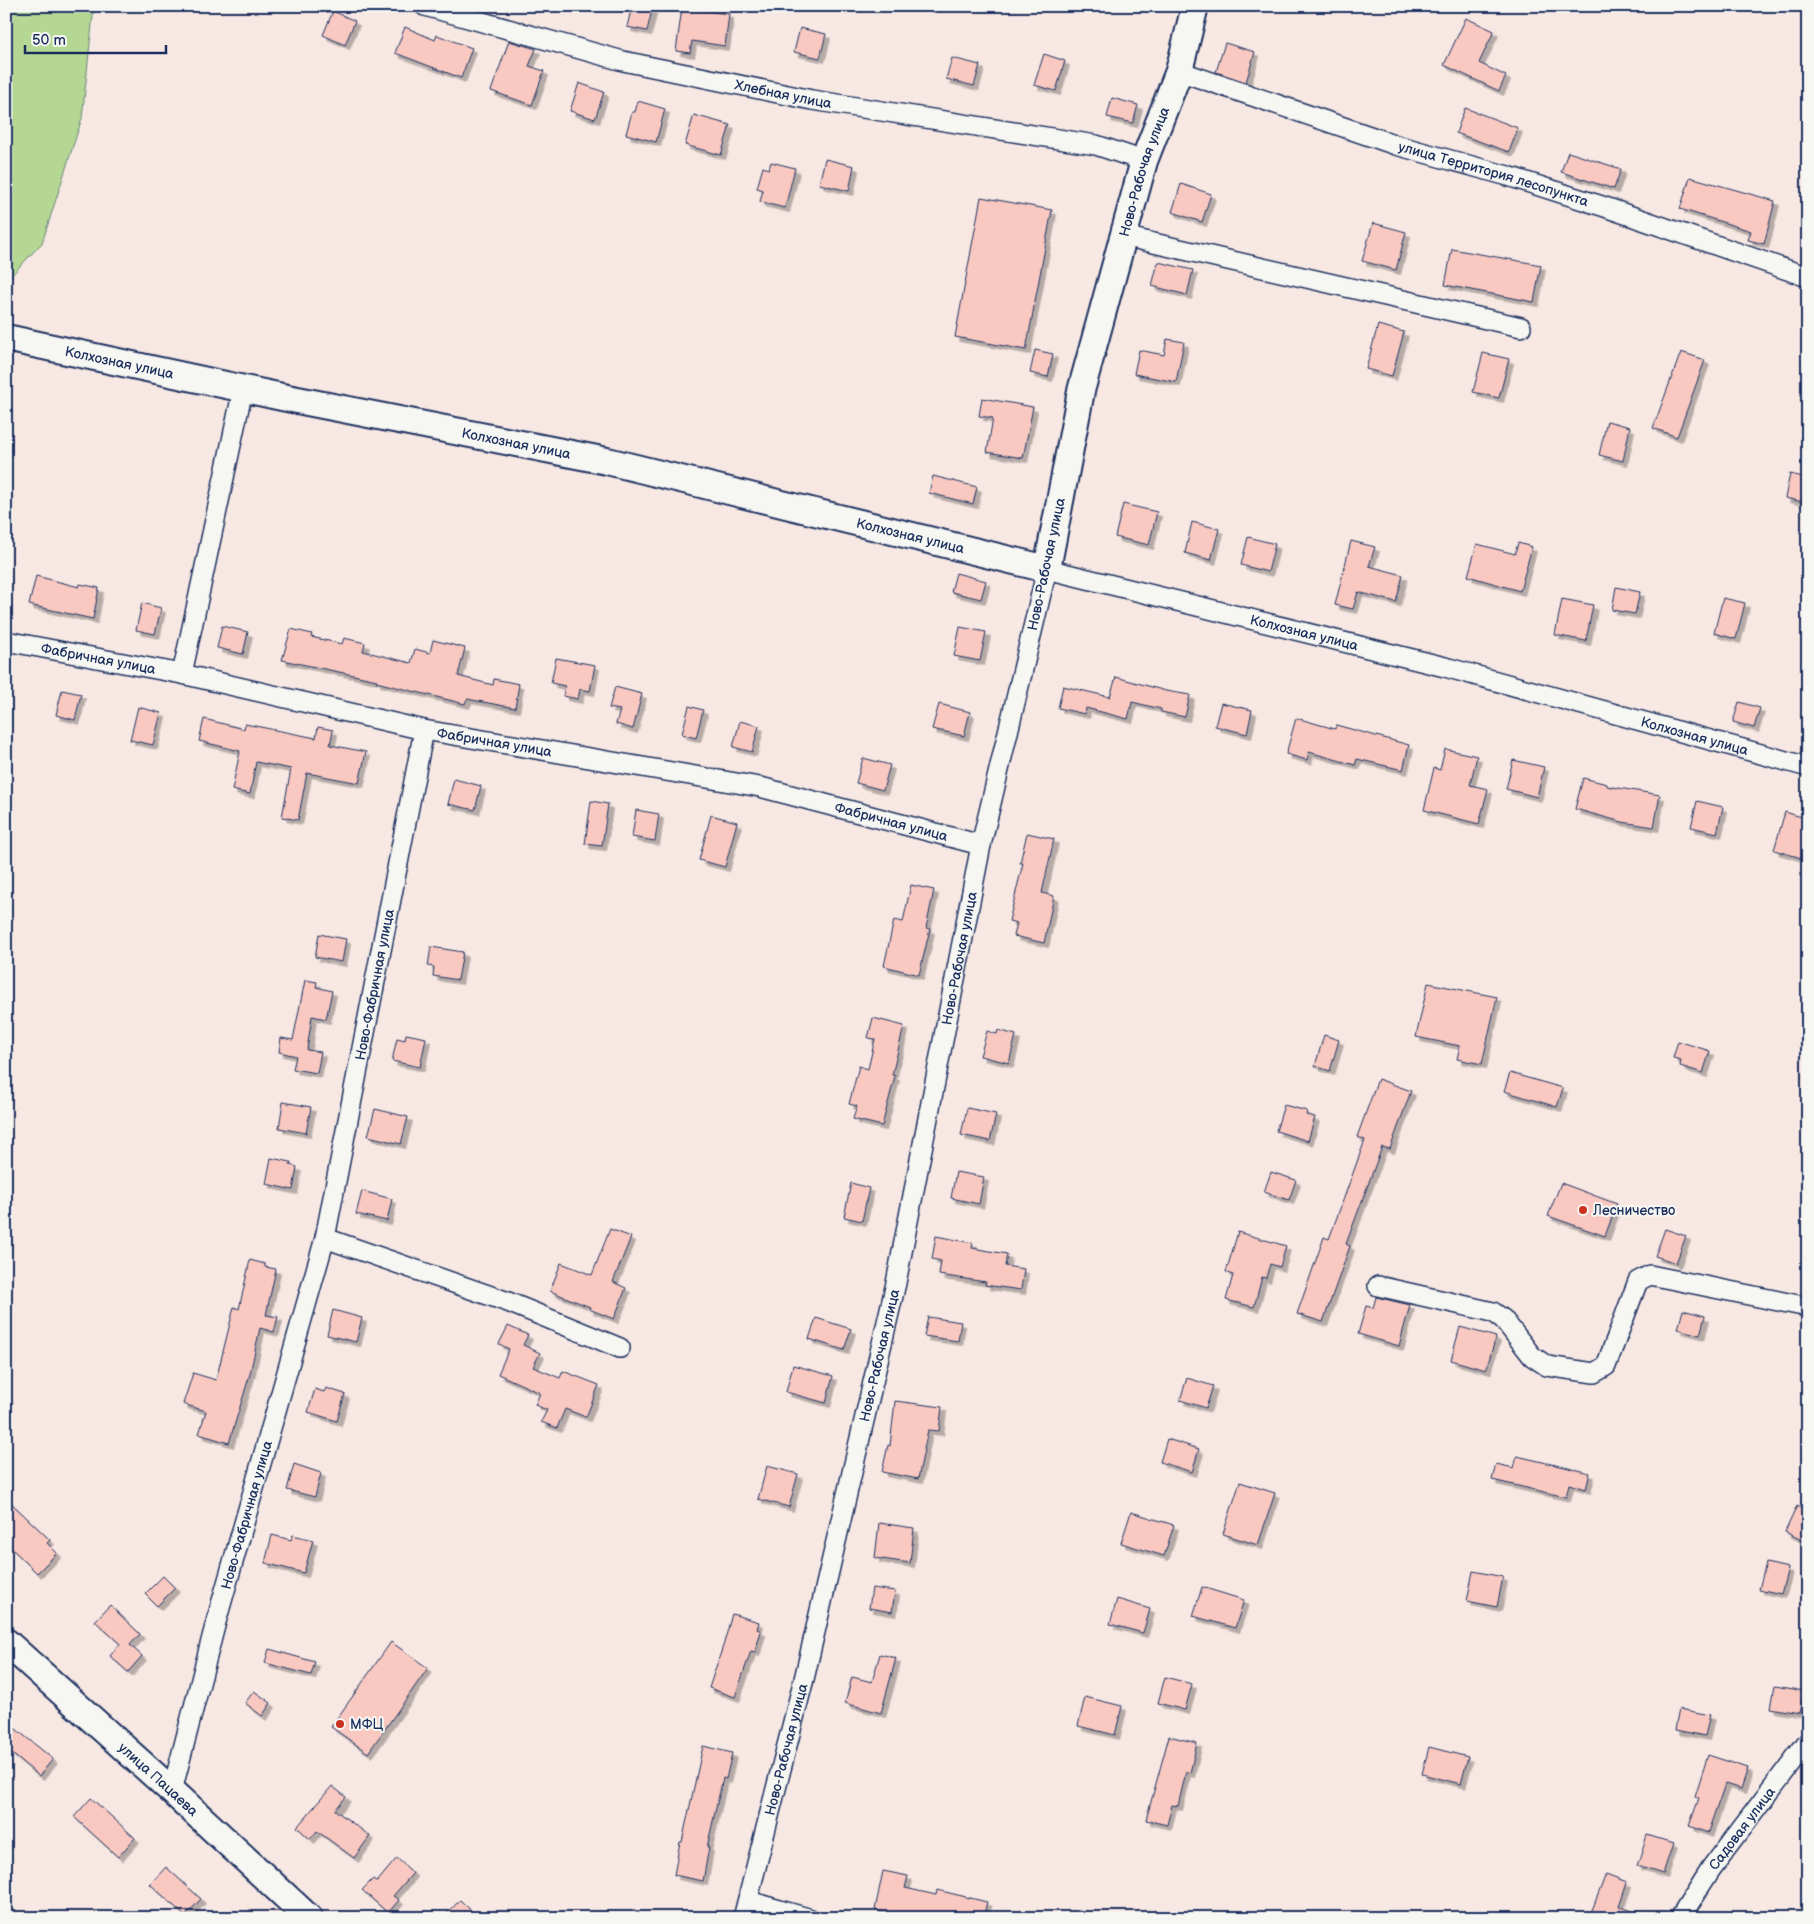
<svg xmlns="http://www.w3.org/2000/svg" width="1814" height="1924" font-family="'Balsamiq Sans',sans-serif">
  <defs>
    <filter id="shadow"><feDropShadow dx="4.5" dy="4.5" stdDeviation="0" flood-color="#0004"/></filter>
  </defs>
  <rect width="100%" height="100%" fill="#f7e8e3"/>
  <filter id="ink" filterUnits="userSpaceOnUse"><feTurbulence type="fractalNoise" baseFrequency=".02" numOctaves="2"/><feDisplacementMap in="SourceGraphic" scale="10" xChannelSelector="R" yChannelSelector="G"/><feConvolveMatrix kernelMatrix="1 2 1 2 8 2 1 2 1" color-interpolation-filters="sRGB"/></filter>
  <g filter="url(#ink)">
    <!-- green -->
    <polygon fill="#b4d893" stroke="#688478" points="6,6 94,6 82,118 42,243 7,280"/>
    <!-- building -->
    <g fill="#f9c9c1" stroke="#1b2f5e" filter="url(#shadow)">
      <polygon points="632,6 653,6 647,31 627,27"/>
      <polygon points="682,8 729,14 725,46 692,41 690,53 676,51"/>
      <polygon points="333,11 355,21 345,45 323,35"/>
      <polygon points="1466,18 1494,31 1479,63 1506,76 1499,91 1444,65"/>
      <polygon points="405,27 435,40 437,35 472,48 461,78 395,53"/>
      <polygon points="800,28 826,34 820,58 794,52"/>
      <polygon points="509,41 536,49 529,66 544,71 532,105 491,91"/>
      <polygon points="1225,43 1255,52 1246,82 1216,72"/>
      <polygon points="1044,54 1065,61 1056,91 1034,85"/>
      <polygon points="952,58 980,65 974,86 946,79"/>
      <polygon points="579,83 604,92 595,119 570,111"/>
      <polygon points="1112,98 1138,105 1133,123 1107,117"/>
      <polygon points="638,101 665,109 656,142 626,134 632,112 635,112"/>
      <polygon points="1465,108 1518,128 1509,152 1456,133"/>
      <polygon points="694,115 730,125 721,155 685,145"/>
      <polygon points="1568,152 1621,169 1614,189 1561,172"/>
      <polygon points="825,159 854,166 849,191 819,184"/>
      <polygon points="771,162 795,168 785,208 760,202 763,190 757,188 763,167 769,169"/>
      <polygon points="1690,177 1775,201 1764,244 1748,240 1751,231 1680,209"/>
      <polygon points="1181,184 1211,194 1202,222 1172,212"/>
      <polygon points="981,197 1052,210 1026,350 955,337"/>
      <polygon points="1373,223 1406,232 1396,270 1362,261"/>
      <polygon points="1452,249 1541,265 1534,302 1445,285"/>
      <polygon points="1158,262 1193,270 1187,295 1152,286"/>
      <polygon points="1378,325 1404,332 1392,376 1366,369"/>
      <polygon points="1167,339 1184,342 1176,382 1134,374 1139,350 1164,355"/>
      <polygon points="1035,350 1053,354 1048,377 1030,373"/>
      <polygon points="1681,352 1705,360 1677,437 1653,428"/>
      <polygon points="1483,353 1509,359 1499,398 1473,392"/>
      <polygon points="982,398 1033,407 1023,458 987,452 993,418 979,416"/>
      <polygon points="1607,421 1630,427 1623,461 1599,455"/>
      <polygon points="1790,474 1808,478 1808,503 1785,498"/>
      <polygon points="933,476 977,487 973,504 929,493"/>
      <polygon points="1123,504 1157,512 1149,545 1115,537"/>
      <polygon points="1192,522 1219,529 1211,560 1185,553"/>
      <polygon points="1248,537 1275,544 1268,572 1241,565"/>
      <polygon points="1351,541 1375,547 1369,566 1403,575 1396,602 1358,592 1353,609 1335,605"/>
      <polygon points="1518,543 1532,547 1520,591 1468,576 1477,544 1515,554"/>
      <polygon points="956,573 986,581 981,599 951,592"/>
      <polygon points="36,576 79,587 80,584 99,588 93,619 29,605"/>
      <polygon points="1616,587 1640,592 1635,614 1612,610"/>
      <polygon points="1723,598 1745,603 1736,639 1714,633"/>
      <polygon points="1562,599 1593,605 1586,641 1555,635"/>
      <polygon points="142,603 161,608 155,634 136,630"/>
      <polygon points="222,626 248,632 243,654 217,648"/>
      <polygon points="960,627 986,632 980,661 954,656"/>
      <polygon points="291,629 312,634 311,637 342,644 344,638 365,643 363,651 411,663 415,649 430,653 433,640 465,648 458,676 493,685 494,679 519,684 515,708 467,699 465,704 376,682 377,680 282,660"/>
      <polygon points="556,658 595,665 590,691 580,689 578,699 563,696 565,686 551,683"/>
      <polygon points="1116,677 1166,691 1190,695 1185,717 1161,712 1161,709 1132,702 1128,719 1086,708 1085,714 1058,708 1063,686 1110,697"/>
      <polygon points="615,687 642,694 633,729 616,724 620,710 609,708"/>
      <polygon points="62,690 81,694 75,720 56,715"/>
      <polygon points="1739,702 1760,708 1754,728 1733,722"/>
      <polygon points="1221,703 1252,710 1247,734 1215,726"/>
      <polygon points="939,704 970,712 964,736 932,729"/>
      <polygon points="689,706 703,710 696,738 682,734"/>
      <polygon points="138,707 161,713 153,745 130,740"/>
      <polygon points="1296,718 1335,729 1336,725 1409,745 1403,770 1357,759 1355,765 1309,752 1307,760 1286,754"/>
      <polygon points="204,719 244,729 245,724 316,738 318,727 333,730 330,745 366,752 359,783 307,773 298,820 282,817 291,769 256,762 250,794 232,790 240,751 199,741"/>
      <polygon points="740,721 759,726 752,752 733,747"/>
      <polygon points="1445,749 1477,756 1470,785 1488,789 1479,824 1424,810 1434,768 1440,770"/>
      <polygon points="863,758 890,765 883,790 856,783"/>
      <polygon points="1513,760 1544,767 1537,797 1506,789"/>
      <polygon points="1583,778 1607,784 1607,786 1660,795 1654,827 1622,822 1575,809"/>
      <polygon points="454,779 481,786 475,810 448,804"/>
      <polygon points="591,801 608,804 602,846 585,844"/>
      <polygon points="1697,801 1723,807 1717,833 1691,827"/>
      <polygon points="636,810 659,814 655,841 632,837"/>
      <polygon points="1785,812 1808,819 1808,860 1774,850"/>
      <polygon points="711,815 737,822 725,867 699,860"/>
      <polygon points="1027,833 1054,839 1042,893 1054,896 1044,943 1014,936 1017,923 1009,921 1023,863 1020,863"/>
      <polygon points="911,885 934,890 926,928 930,929 919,975 884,966 894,920 903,922"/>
      <polygon points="319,934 346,939 342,962 315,957"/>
      <polygon points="431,947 463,952 458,980 433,976 434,967 428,966"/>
      <polygon points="305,980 317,982 316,987 332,991 326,1019 312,1016 307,1050 321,1052 317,1073 293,1069 296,1056 279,1052 281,1038 293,1040"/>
      <polygon points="1428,983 1497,997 1482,1064 1457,1059 1460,1046 1416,1037"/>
      <polygon points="873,1018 904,1026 892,1075 895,1076 882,1126 853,1119 857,1106 849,1104 859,1066 868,1069 875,1039 868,1038"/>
      <polygon points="998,1030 1016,1035 1009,1063 980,1056 987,1031 997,1034"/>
      <polygon points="406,1034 426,1038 420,1067 392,1061 397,1038 405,1040"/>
      <polygon points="1324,1035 1339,1040 1330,1071 1315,1066"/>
      <polygon points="1678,1041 1710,1051 1703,1073 1680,1066 1681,1060 1673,1058"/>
      <polygon points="1510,1073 1563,1088 1557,1107 1504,1091"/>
      <polygon points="1378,1079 1411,1091 1390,1149 1382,1147 1346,1244 1350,1246 1323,1322 1297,1314 1324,1237 1329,1239 1365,1140 1357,1137"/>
      <polygon points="283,1102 311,1107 306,1133 279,1128"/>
      <polygon points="1284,1105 1307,1111 1306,1115 1315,1117 1308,1141 1276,1131"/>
      <polygon points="967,1108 996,1114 990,1141 961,1135"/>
      <polygon points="375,1109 408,1117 401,1144 368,1136"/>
      <polygon points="271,1158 291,1162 290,1165 297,1167 293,1190 266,1184"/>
      <polygon points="956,1172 984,1177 979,1204 951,1198"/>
      <polygon points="1271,1172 1296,1180 1289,1200 1264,1192"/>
      <polygon points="851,1183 869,1188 862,1221 844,1217"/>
      <polygon points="1561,1183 1617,1204 1605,1236 1548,1216"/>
      <polygon points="362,1191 392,1199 387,1221 356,1214"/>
      <polygon points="610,1229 631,1237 613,1282 626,1288 614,1319 589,1309 590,1307 550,1291 561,1263 592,1275"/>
      <polygon points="1665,1229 1686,1236 1676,1263 1655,1256"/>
      <polygon points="1238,1232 1286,1246 1280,1267 1270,1264 1266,1278 1262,1277 1254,1307 1226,1300 1233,1275 1226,1272"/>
      <polygon points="936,1236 973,1243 972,1248 1007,1254 1005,1266 1024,1269 1021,1290 985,1285 986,1282 939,1275 941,1261 932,1259"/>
      <polygon points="250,1260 265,1264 265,1267 276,1269 266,1315 278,1317 274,1332 260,1328 250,1374 229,1443 199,1434 206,1411 183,1404 193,1373 216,1380 234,1307 239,1309"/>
      <polygon points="1376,1297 1410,1305 1399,1346 1358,1334 1366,1306 1373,1308"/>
      <polygon points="333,1310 362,1318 356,1342 327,1335"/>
      <polygon points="1683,1310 1705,1316 1700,1335 1678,1329"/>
      <polygon points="928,1317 961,1322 958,1341 924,1336"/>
      <polygon points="816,1318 851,1329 844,1350 809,1339"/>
      <polygon points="508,1326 528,1335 523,1345 540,1353 533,1367 560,1378 563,1371 599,1385 586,1417 565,1409 557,1428 541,1422 547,1410 535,1405 540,1393 498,1374 509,1349 499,1344"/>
      <polygon points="1460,1327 1496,1337 1486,1370 1451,1360"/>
      <polygon points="793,1365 833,1376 826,1403 786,1392"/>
      <polygon points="1187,1378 1213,1386 1206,1408 1180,1400"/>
      <polygon points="326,1388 345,1394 337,1421 308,1412 315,1389 324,1392"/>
      <polygon points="895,1401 942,1407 939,1431 928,1430 918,1479 882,1472 888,1445 890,1446"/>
      <polygon points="1167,1439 1199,1449 1192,1472 1160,1462"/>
      <polygon points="1517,1456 1590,1473 1586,1489 1569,1484 1566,1497 1492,1480 1496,1464 1514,1468"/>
      <polygon points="294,1464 321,1473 315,1497 287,1490"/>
      <polygon points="767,1466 798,1474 789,1507 758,1499"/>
      <polygon points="1240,1482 1275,1493 1258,1545 1223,1534"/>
      <polygon points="6,1498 50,1540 47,1543 57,1553 37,1573 6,1543"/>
      <polygon points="1797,1506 1808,1512 1808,1533 1804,1541 1785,1532"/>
      <polygon points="1131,1512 1174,1525 1164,1556 1121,1543"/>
      <polygon points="879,1523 914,1528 910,1563 875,1558"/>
      <polygon points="272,1535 291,1540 293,1535 313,1540 304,1573 265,1563"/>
      <polygon points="1766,1563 1788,1568 1781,1594 1759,1589"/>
      <polygon points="1473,1571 1503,1577 1497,1607 1467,1601"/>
      <polygon points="163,1576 175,1588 157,1606 145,1594"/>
      <polygon points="1202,1587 1244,1600 1235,1628 1193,1616"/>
      <polygon points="872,1588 895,1591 892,1612 869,1608"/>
      <polygon points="1117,1599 1150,1609 1143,1633 1110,1624"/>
      <polygon points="110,1605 140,1634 130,1645 142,1656 128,1672 110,1656 120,1644 95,1621"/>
      <polygon points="732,1614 759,1622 757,1629 761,1631 755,1652 751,1651 735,1697 709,1688 724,1643"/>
      <polygon points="391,1642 428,1668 368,1753 331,1727"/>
      <polygon points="269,1649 315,1662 311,1675 265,1663"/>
      <polygon points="880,1654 896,1658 881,1713 845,1703 852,1677 872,1682"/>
      <polygon points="1165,1677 1192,1684 1185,1710 1158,1703"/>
      <polygon points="1775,1686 1804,1691 1799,1713 1771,1708"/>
      <polygon points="254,1691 271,1703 262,1716 245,1703"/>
      <polygon points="1085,1697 1122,1706 1115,1735 1078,1726"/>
      <polygon points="1679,1709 1710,1715 1705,1736 1675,1730"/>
      <polygon points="6,1721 53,1759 39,1776 6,1749"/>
      <polygon points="1169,1736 1197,1743 1190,1773 1186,1772 1178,1806 1172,1805 1167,1825 1146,1820"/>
      <polygon points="703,1746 732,1753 726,1779 723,1778 707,1847 709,1847 703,1881 674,1875 680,1842 682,1842"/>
      <polygon points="1429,1747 1468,1757 1461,1784 1422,1774"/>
      <polygon points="1708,1755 1748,1768 1741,1789 1725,1784 1708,1833 1689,1826 1699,1798 1695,1796"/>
      <polygon points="332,1786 346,1797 335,1810 370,1836 354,1858 317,1831 310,1839 297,1827"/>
      <polygon points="91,1798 135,1838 118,1857 74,1817"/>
      <polygon points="1647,1835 1673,1843 1663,1874 1637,1866"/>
      <polygon points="397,1858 413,1873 393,1896 399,1900 388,1913 362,1890 373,1879 377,1882"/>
      <polygon points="166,1867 201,1899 185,1916 150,1884"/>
      <polygon points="883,1871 908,1876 905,1888 936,1895 937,1890 987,1902 983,1918 909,1918 875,1910"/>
      <polygon points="1606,1874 1627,1882 1619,1906 1646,1916 1646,1918 1589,1918"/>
      <polygon points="460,1900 479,1918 443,1918"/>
    </g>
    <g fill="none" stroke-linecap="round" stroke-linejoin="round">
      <!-- street casing -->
      <g stroke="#1b2f5e" stroke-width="22">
        <g id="street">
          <path id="s1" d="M425 6 623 61 812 100 1096 145 1144 161"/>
          <path id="s2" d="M1179 71 1396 145 1508 176 1605 207 1808 277"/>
          <polyline points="1123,236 1521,327"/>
          <path id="s3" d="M6 641 182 674 424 730 760 787 981 845"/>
          <polyline points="182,674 243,389"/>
          <polyline points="325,1238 508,1302 620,1348"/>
          <polyline points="1378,1286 1493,1312 1503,1319 1532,1356 1547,1366 1594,1373 1606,1366 1638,1281 1650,1275 1808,1307"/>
          <path id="s4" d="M172 1791 216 1622 325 1238 424 730"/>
          <polyline points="748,1901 808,1918"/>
          <path id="s5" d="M743 1918 805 1675 896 1283 981 845 1047 569 1445 667 1808 767"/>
          <path id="s6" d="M1680 1918 1711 1869 1808 1741"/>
        </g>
      </g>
      <!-- secondary casing -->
      <g stroke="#1b2f5e" stroke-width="30">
        <g id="secondary">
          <path id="s7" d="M6 338 282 397 607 461 1047 569 1081 391 1144 161 1179 71 1195 6"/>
          <path id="s8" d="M6 1642 172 1791 309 1918"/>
        </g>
      </g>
      <!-- street -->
      <use href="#street" stroke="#f6f6f2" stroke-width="19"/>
      <!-- secondary -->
      <use href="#secondary" stroke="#f6f6f2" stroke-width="26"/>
    </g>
  </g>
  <!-- markers -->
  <g fill="#c8321e" stroke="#f6f6f2" stroke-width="2">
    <circle cx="1583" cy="1210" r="5"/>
    <circle cx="340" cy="1724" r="5"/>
  </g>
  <g text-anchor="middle" stroke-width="4" stroke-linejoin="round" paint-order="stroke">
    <!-- street labels -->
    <g font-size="14" fill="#1b2f5e" stroke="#f6f6f2">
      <text dy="5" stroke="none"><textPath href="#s1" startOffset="369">Хлебная улица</textPath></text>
      <text dy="5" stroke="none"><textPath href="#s7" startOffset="1476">Ново-Рабочая улица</textPath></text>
      <text dy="5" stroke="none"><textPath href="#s2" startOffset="331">улица Территория лесопункта</textPath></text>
      <text dy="5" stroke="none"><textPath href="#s7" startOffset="116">Колхозная улица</textPath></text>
      <text dy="5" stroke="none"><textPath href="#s7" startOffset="521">Колхозная улица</textPath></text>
      <text dy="5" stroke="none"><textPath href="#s7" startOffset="926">Колхозная улица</textPath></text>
      <text transform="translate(1046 564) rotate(-78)" y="5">Ново-Рабочая улица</text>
      <text dy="5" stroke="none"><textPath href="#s5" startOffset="1648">Колхозная улица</textPath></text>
      <text dy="5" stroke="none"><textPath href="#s3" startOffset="94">Фабричная улица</textPath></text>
      <text dy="5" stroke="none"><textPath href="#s5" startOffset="2052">Колхозная улица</textPath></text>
      <text dy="5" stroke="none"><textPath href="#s3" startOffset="499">Фабричная улица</textPath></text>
      <text dy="5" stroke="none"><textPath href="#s3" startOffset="904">Фабричная улица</textPath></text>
      <text dy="5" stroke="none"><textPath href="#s5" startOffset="984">Ново-Рабочая улица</textPath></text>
      <text dy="5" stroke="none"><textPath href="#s4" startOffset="832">Ново-Фабричная улица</textPath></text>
      <text dy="5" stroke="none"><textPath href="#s5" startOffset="579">Ново-Рабочая улица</textPath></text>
      <text dy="5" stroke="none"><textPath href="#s4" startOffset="286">Ново-Фабричная улица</textPath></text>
      <text dy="5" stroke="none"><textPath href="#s5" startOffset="174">Ново-Рабочая улица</textPath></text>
      <text dy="5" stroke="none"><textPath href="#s8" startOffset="205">улица Пацаева</textPath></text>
      <text dy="5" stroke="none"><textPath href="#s6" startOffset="109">Садовая улица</textPath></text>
    </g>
    <!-- poi labels -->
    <g font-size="14" fill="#1b2f5e" stroke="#f6f6f2" text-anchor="start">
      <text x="1593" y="1215">Лесничество</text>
      <text x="350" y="1729">МФЦ</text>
    </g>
  </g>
  <!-- margin -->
  <rect width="1814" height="1924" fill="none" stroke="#f6f6f2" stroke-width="25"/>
  <rect x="12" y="12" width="1789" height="1899" fill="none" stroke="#1b2f5e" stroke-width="2" filter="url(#ink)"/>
  <!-- scale -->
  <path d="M25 45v8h141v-8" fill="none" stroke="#1b2f5e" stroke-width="2.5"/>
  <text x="32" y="45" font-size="15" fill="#1b2f5e" stroke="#f6f6f2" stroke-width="4" paint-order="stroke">50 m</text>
</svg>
